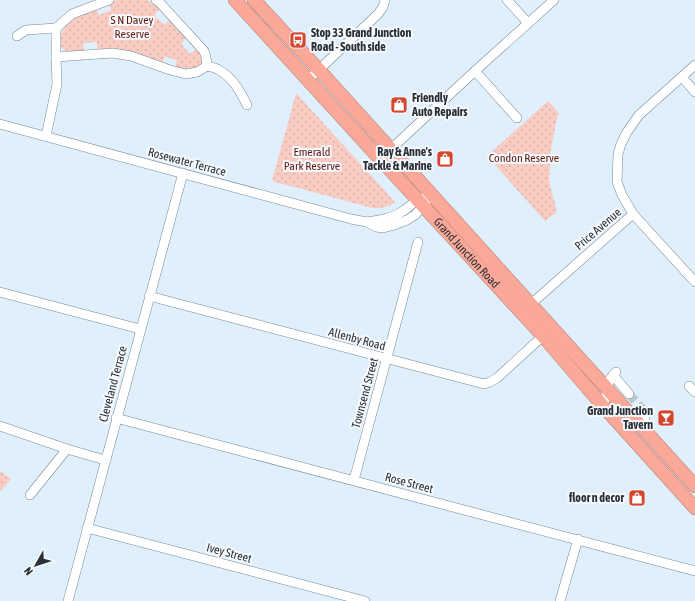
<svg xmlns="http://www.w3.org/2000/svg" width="695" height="601" font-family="'Asap Condensed',sans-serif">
  <defs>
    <pattern id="park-dots" width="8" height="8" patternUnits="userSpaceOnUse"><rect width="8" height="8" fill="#f9ccc3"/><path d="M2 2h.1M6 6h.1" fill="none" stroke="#d5b0a8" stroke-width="1.8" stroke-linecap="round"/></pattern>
  </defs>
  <rect width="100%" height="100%" fill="#dfeffc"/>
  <!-- park -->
  <g fill="url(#park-dots)">
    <path d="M117 0H147L156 5 160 9 154 15 164 25 170 20 186 38 181 44 190 54 195 50H197L202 57 203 63C196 70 184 71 175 69L177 61 165 56 162 64 97 51V42L83 43 84 51C78 51 70 53 65 50 53 45 63 27 70 21 77 15 87 12 96 9L99 15 111 10 109 3Z"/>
    <path d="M296 93 395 202C388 208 381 208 372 208L272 181Z"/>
    <polygon points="548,101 559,113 557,118 551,149 549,181 557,212 545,221 487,156"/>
    <polygon points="0,471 11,479 0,492"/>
  </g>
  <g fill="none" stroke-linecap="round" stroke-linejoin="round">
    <!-- minor-tunnel -->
    <polyline stroke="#bbc9d4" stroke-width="9" stroke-dasharray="9 4.5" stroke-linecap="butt" points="629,394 643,410"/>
    <!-- minor casing -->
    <g stroke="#758896" stroke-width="10">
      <g id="minor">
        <polyline points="156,0 160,3 204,51 206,57 207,66"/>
        <polyline points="507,0 528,23"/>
        <polyline points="17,36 26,30 56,28"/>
        <polyline points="56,57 113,53 131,56 170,70 186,74 197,72 207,66"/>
        <polyline points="695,65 639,115 627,132 621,144 618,154 617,182 622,195 633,214 695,282"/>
        <path d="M207 66C211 67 216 68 219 70 233 78 240 91 247 105"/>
        <polyline points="475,71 517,118"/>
        <polyline points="682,77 695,92"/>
        <polyline points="308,80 378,14 383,7 385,0"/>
        <polyline points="0,124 351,219 367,222 376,227 383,228 391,226 407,220 415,215 426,203"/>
        <polyline points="46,136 57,84 56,57 56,28 72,14 109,0"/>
        <polyline points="391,149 475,71 554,0"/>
        <path d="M367 222C380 220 393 218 403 211 410 207 414 200 422 198"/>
        <polyline points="0,292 140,329"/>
        <polyline points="149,296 484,384 490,382 497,378 543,336"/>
        <polyline points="531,304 633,214"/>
        <polyline points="613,375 629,394"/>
        <polyline points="689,386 695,392"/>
        <polyline points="603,406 610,379 616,372"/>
        <polyline points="643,410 647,433"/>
        <polyline points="116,418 695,571"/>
        <polyline points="0,426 67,449 105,460"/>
        <polyline points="354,480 418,242"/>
        <polyline points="30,495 67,449"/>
        <polyline points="87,528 365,601"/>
        <polyline points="68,601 183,173"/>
        <polyline points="560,601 578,539"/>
      </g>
    </g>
    <!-- highway casing -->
    <g stroke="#b17e76" stroke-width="14">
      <g id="highway">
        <path id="s1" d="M235 0 380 159 543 336 603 406 695 508"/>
        <polyline points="254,0 319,70 695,486"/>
      </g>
    </g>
    <!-- minor -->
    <use href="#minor" stroke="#fff" stroke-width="9"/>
    <!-- highway -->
    <use href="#highway" stroke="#faa898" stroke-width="13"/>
  </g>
  <!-- icons -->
  <defs>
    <g id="bus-square" transform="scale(0.9)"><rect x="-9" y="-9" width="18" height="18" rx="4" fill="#d34731" stroke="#f6fafe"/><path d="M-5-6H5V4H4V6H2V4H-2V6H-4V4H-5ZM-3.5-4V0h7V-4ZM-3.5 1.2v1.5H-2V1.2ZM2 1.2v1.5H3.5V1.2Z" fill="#fff"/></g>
    <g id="shop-square" transform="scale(0.9)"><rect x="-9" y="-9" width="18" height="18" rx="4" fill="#d34731" stroke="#f6fafe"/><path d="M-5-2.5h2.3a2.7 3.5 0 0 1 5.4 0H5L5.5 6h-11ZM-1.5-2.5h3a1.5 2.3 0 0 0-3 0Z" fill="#fff"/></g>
    <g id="bar-square" transform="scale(0.9)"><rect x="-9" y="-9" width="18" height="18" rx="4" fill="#d34731" stroke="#f6fafe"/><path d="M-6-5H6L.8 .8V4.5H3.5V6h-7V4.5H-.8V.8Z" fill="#fff"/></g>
  </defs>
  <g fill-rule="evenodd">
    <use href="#bus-square" x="298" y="40"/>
    <use href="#shop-square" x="399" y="105"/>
    <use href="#shop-square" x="445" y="159"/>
    <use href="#bar-square" x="666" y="418"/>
    <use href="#shop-square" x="637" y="498"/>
  </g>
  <g text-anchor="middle" stroke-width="4" stroke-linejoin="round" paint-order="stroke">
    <!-- park labels -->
    <g font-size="12" fill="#61180e" stroke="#f6fafe">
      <text x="132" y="24">S N Davey<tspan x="132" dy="14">Reserve</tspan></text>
      <text x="312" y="156">Emerald<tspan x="312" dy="14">Park Reserve</tspan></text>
      <text x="524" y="162">Condon Reserve</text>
    </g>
    <!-- poi labels -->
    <g font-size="12" font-weight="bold" fill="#293036" stroke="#f6fafe" text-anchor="end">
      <text x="311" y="37" text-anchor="start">Stop 33 Grand Junction<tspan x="311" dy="14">Road - South side</tspan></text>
      <text x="412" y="102" text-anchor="start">Friendly<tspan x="412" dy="14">Auto Repairs</tspan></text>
      <text x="432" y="156">Ray &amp; Anne's<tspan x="432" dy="14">Tackle &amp; Marine</tspan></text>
      <text x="653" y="415">Grand Junction<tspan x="653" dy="14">Tavern</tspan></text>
      <text x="624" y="502">floor n decor</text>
    </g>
    <!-- street labels -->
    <g font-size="12" fill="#293036" stroke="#f6fafe">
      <text transform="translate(187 162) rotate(15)" y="4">Rosewater Terrace</text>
      <text transform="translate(598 229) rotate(-41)" y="4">Price Avenue</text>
      <text dy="4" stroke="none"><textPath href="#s1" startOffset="343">Grand Junction Road</textPath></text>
      <text transform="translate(357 339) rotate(15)" y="4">Allenby Road</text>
      <text transform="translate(113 384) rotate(-75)" y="4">Cleveland Terrace</text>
      <text transform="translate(365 393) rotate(-75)" y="4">Townsend Street</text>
      <text transform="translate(409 483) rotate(15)" y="4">Rose Street</text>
      <text transform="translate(229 553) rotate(15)" y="4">Ivey Street</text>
    </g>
  </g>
  <!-- north arrow -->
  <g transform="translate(36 565) rotate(231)" stroke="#f6fafe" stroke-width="3" paint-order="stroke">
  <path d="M0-3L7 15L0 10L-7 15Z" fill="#293036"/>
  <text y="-6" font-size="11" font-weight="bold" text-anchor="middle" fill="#293036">N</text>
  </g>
</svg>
